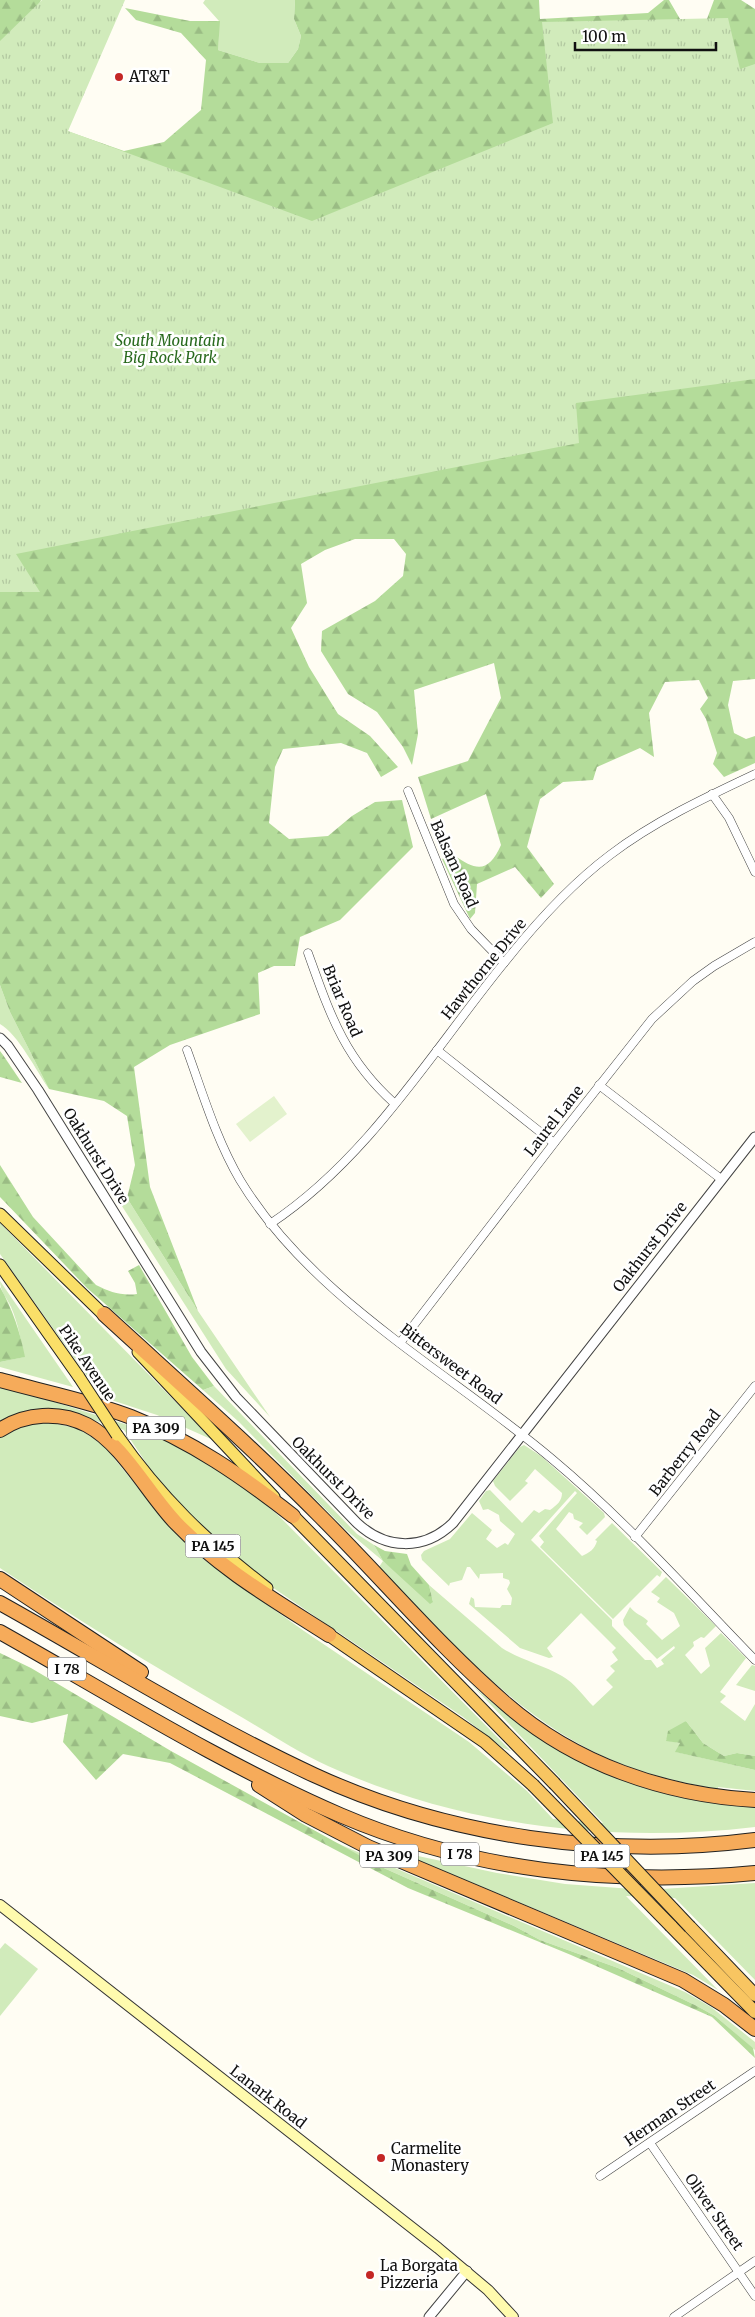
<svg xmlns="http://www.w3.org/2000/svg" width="755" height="2317" font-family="Merriweather,serif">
  <defs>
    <pattern id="forest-firs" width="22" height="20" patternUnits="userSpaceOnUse" patternTransform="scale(1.25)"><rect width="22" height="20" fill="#b4dc9a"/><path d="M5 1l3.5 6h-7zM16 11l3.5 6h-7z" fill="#9abc84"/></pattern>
    <pattern id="park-tufts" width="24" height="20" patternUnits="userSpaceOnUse" patternTransform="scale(1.25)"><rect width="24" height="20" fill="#d1ebbb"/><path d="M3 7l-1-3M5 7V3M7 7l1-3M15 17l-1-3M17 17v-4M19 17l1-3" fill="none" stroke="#b2c8a0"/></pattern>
  </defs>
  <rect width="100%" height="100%" fill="#fffdf3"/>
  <!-- grass -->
  <g fill="#d1ebbb">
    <polygon points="205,0 295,0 294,19 301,36 298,49 288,63 260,63 218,50 219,21 203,3"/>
    <path d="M0 985 10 1012 49 1089C37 1072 18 1034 0 1024Z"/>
    <polygon points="127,1198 198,1311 270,1417 226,1369 120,1203"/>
    <polygon points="0,1223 213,1440 157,1415 102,1397 0,1254"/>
    <path d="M0 1281 73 1387 0 1367V1362L24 1357C21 1340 18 1323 11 1307 7 1298 0 1291 0 1281Z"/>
    <polygon points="0,1385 147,1431 191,1452 244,1486 279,1516 511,1751 503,1748 463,1717 269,1585 202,1530 155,1476 124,1430 63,1410 51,1409 28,1410 0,1421"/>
    <path d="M214 1386 357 1534 374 1545 383 1561 433 1602 429 1585 502 1648C521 1660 543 1665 562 1676 575 1683 583 1696 593 1706L613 1687 606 1680 615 1671 610 1666 618 1660 612 1652 616 1648 581 1613 547 1648 553 1657 549 1658 520 1648 469 1604 471 1597 474 1599 475 1607 500 1608 502 1605H511L512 1598 507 1589 510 1583 509 1580 503 1578V1573L480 1574 479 1579 470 1567H467L462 1580 450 1583 449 1586 422 1560 421 1555 424 1551 450 1539 472 1513 492 1530 486 1539 497 1548 505 1543 508 1545 515 1534 500 1521 499 1515 488 1509 483 1510 479 1501 486 1491 490 1490 522 1523 534 1510 539 1513 545 1509 550 1510C557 1505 562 1501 562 1493L535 1469 525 1481 528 1483 510 1501 495 1486 493 1481 520 1447 524 1445 541 1456 604 1513 605 1517 587 1535 579 1527 583 1523 574 1519 573 1514 569 1512 556 1529 582 1556C589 1553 595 1549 597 1541L595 1540 612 1523 662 1572 660 1577 657 1575 613 1619 540 1547 544 1542 539 1536 577 1493 575 1491 531 1540 612 1620V1626L645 1660H651L657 1668 664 1664 661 1660 675 1648 674 1646 657 1659 624 1625 623 1620 630 1607C635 1614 642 1615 648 1621L646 1624 662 1640 680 1626 674 1613 657 1602 660 1598 651 1592 666 1577 716 1626 704 1638 701 1637 693 1642 694 1646 685 1655 701 1674 710 1666 705 1648 721 1633 746 1658 720 1692 726 1696 720 1702 745 1721 755 1704V1756L737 1753 724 1756 703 1743 686 1721 666 1740 680 1743 676 1752 755 1770V1791L718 1787V1789C684 1783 651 1776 619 1763 520 1723 452 1642 379 1567L383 1561 346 1530 239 1422 203 1390Z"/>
    <path d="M47 1422 76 1428 87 1434 105 1447 164 1520 203 1559 304 1631 469 1742 527 1791 553 1819 603 1823 471 1684C548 1755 648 1805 755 1806V1827C611 1844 461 1826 328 1766 295 1751 263 1729 231 1711 153 1666 76 1619 0 1568V1438C15 1428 29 1424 47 1422Z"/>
    <polygon points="752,1665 755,1666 755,1691 736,1685"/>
    <polygon points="332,1841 685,1992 711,2007 755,2042 755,2050 715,2016 697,2006 618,1968 540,1940 514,1926 377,1865"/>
    <polygon points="418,1856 497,1873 565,1884 646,1890 755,1883 755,1980 675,1898 626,1896 718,1990 693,1975 418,1860"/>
    <polygon points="5,1943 38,1969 0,2016 0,1949"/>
  </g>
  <!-- forest -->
  <g fill="url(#forest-firs)">
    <polygon points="0,0 41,0 0,94"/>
    <path d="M295 0H539L540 19 648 13 664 0H669L680 19 704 27 714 0H741L755 9V679L733 681 728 705 734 733 746 739 755 736V763L724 777 713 764 717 753 706 719 700 709 708 698 699 680 665 682 649 713 654 757 640 748 597 767 593 780 563 782 540 799 527 847 554 884 541 898 515 867 477 884 475 913 470 919 442 859 454 855C477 872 489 872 501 845L486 794 431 819 418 777 468 761 501 698 494 663 414 690 418 734 412 765 403 747 377 712 348 694 321 651 322 631 375 601 403 576 406 554 394 539H355L325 550 301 564 307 603 291 628 309 667 338 714 370 736 398 767 381 777 367 753 341 743 283 749 275 767 269 823 289 839 328 836 352 816 375 802 402 800 413 847 340 920 300 937 295 966H274L258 973 260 1014 170 1045 134 1067 150 1187 198 1311 127 1198 135 1165 127 1116 104 1101 49 1089 10 1012 0 985V181L67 131 124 151 164 142 201 110 206 60 181 33 136 20 125 8 190 21H220L218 50 260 63H288L298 49 301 36 294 19Z"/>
    <polygon points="0,1051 3,1055 22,1083 0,1077"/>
    <path d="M0 1165 33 1217 96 1285C110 1292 121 1296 137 1294L135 1283 128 1271 139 1265 192 1357 214 1386 203 1390 87 1288 0 1197Z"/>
    <path d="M0 1287C13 1310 20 1332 25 1357L0 1362Z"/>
    <polygon points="374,1545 385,1551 407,1554 411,1565 429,1585 433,1602 430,1604 383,1561"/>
    <polygon points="0,1653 31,1668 171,1751 377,1865 514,1926 540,1940 618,1968 697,2006 715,2016 753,2048 755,2058 712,2017 571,1955 408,1888 170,1763 123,1754 96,1780 63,1742 68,1714 32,1723 0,1716"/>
    <polygon points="686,1721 703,1743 724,1756 737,1753 755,1756 755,1770 675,1752 680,1743 666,1741 668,1731"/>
  </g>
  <!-- park -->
  <polygon fill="url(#park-tufts)" points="42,0 125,0 68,131 312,221 553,123 542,22 728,18 740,69 755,64 755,379 576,403 579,443 16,554 40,592 0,592 0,41"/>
  <!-- pitch -->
  <polygon fill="#e3f2cd" points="274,1096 287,1114 250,1142 236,1124"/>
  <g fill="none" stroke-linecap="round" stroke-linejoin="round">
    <!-- minor casing -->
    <g stroke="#434343" stroke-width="9">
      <g id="minor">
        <polyline points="408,791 454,904 471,929 504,963"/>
        <polyline points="712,794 729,818 755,872"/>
        <path d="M308 953C330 1014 344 1058 394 1103"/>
        <path d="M187 1050C203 1094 216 1139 240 1180 312 1299 448 1371 552 1459 625 1520 689 1592 755 1660"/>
        <polyline points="437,1050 554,1143"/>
        <polyline points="599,1085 721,1179"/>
        <path d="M270 1224C368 1159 431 1053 504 963 535 924 570 885 610 855 653 822 706 797 755 774"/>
        <polyline points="400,1343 558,1138 652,1019 693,981 714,966 755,942"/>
        <polyline points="635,1537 755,1386"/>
        <polyline points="650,2143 755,2296"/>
        <polyline points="600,2176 755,2071"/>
        <polyline points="674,2317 755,2261"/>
      </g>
    </g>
    <!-- tertiary casing -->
    <g stroke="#434343" stroke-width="11">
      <g id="tertiary">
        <path d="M0 1038 8 1046 38 1090 201 1352 236 1397 357 1523C386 1550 424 1551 453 1523L755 1137"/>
        <polyline points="429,2317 467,2271"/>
      </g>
    </g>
    <!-- secondary casing -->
    <g stroke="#323232" stroke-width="12">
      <polyline id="secondary" points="0,1905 438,2248 488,2290 513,2317"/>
    </g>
    <!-- primary casing -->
    <g stroke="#212121" stroke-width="13">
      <g id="primary">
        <polyline points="0,1214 109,1320"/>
        <polyline points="0,1265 79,1377"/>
        <polyline points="138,1352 274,1497"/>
        <path d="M117 1435C160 1497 207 1542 267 1588"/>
      </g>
    </g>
    <!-- trunk casing -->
    <g stroke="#212121" stroke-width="14">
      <g id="trunk">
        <polyline points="293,1516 554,1783"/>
        <polyline points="329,1635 485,1742 533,1785"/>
        <polyline points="671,1926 755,2012"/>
        <polyline points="690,1927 755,1995"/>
      </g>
    </g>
    <!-- motorway casing -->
    <g stroke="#212121" stroke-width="16">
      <g id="motorway">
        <path d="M104 1314C177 1381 251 1446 321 1517 383 1579 440 1647 506 1704 575 1764 665 1795 755 1800"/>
        <path d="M0 1380C43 1392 90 1401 131 1417 191 1441 242 1476 293 1516"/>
        <path d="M0 1430C25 1413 60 1411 87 1425 123 1444 148 1494 176 1523 220 1569 276 1601 329 1635"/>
        <polyline points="0,1579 141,1672"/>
        <path d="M0 1603C104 1661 206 1725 314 1775 448 1837 608 1859 755 1840"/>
        <path d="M0 1632C112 1695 222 1764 340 1815 470 1871 615 1886 755 1873"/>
        <polyline points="259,1785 306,1815 368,1847 683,1980 724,2005 755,2029"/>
      </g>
    </g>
    <!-- minor -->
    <use href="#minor" stroke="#fff" stroke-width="8"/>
    <!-- tertiary -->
    <use href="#tertiary" stroke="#fff" stroke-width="9"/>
    <!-- secondary -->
    <use href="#secondary" stroke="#fffbae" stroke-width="10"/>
    <!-- primary -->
    <use href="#primary" stroke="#fadf68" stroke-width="11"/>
    <!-- trunk -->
    <use href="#trunk" stroke="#f8c561" stroke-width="12"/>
    <!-- motorway -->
    <use href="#motorway" stroke="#f6ab5a" stroke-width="14"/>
    <!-- primary-bridge casing -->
    <g stroke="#212121" stroke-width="13" stroke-linecap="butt">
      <polyline id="primary-bridge" points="79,1377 117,1435"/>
    </g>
    <!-- trunk-bridge casing -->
    <g stroke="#212121" stroke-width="14" stroke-linecap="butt">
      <g id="trunk-bridge">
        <polyline points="554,1783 690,1927"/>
        <polyline points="533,1785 671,1926"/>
      </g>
    </g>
    <!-- primary-bridge -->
    <use href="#primary-bridge" stroke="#fadf68" stroke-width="11"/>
    <!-- trunk-bridge -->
    <use href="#trunk-bridge" stroke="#f8c561" stroke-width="12"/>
  </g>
  <!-- markers -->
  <g fill="#c42725" stroke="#fff" stroke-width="2">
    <circle cx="119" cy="77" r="5"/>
    <circle cx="381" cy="2158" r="5"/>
    <circle cx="370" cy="2275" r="5"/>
  </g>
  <g text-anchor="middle" stroke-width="5" stroke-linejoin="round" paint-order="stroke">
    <!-- shield labels -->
    <g fill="#fff" stroke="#585858" stroke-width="1">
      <rect x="127" y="1416.5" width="58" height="23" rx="4"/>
      <rect x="185.5" y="1534.5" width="55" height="23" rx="4"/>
      <rect x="48" y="1657.5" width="38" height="23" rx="4"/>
      <rect x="441" y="1842.5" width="38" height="23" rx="4"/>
      <rect x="360" y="1844.5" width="58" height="23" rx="4"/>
      <rect x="574.5" y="1844.5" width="55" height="23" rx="4"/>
    </g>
    <g font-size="14" font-weight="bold" fill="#101010">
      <text x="156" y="1433">PA 309</text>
      <text x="213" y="1551">PA 145</text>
      <text x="67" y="1674">I 78</text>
      <text x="460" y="1859">I 78</text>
      <text x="389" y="1861">PA 309</text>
      <text x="602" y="1861">PA 145</text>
    </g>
    <!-- poi labels -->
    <g font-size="15" fill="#101010" stroke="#fff" text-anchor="start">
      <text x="129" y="82">AT&amp;T</text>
      <text x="391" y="2154">Carmelite<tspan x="391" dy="17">Monastery</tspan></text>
      <text x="380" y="2271">La Borgata<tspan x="380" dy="17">Pizzeria</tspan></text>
    </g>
    <!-- park labels -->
    <g font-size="15" font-style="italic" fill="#296a1e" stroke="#fff">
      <text x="170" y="346">South Mountain<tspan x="170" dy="17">Big Rock Park</tspan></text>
    </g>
    <!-- street labels -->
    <g font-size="15" fill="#101010" stroke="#fff">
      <text transform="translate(454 864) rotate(66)" y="5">Balsam Road</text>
      <text transform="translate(484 969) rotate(-51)" y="5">Hawthorne Drive</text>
      <text transform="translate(342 1001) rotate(67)" y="5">Briar Road</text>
      <text transform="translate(554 1121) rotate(-52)" y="5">Laurel Lane</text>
      <text transform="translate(96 1156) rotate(58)" y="5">Oakhurst Drive</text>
      <text transform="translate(650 1247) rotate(-52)" y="5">Oakhurst Drive</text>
      <text transform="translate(87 1363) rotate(56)" y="5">Pike Avenue</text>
      <text transform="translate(451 1364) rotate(37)" y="5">Bittersweet Road</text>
      <text transform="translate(685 1453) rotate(-52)" y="5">Barberry Road</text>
      <text transform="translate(333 1478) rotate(45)" y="5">Oakhurst Drive</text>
      <text transform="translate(268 2097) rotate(38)" y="5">Lanark Road</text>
      <text transform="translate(670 2113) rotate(-34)" y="5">Herman Street</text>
      <text transform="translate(714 2212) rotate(55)" y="5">Oliver Street</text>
    </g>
  </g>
  <!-- scale -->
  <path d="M575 42v8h141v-8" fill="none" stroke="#101010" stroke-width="2.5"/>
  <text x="582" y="42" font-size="15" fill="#101010" stroke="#ffffff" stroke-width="4" paint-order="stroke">100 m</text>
</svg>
